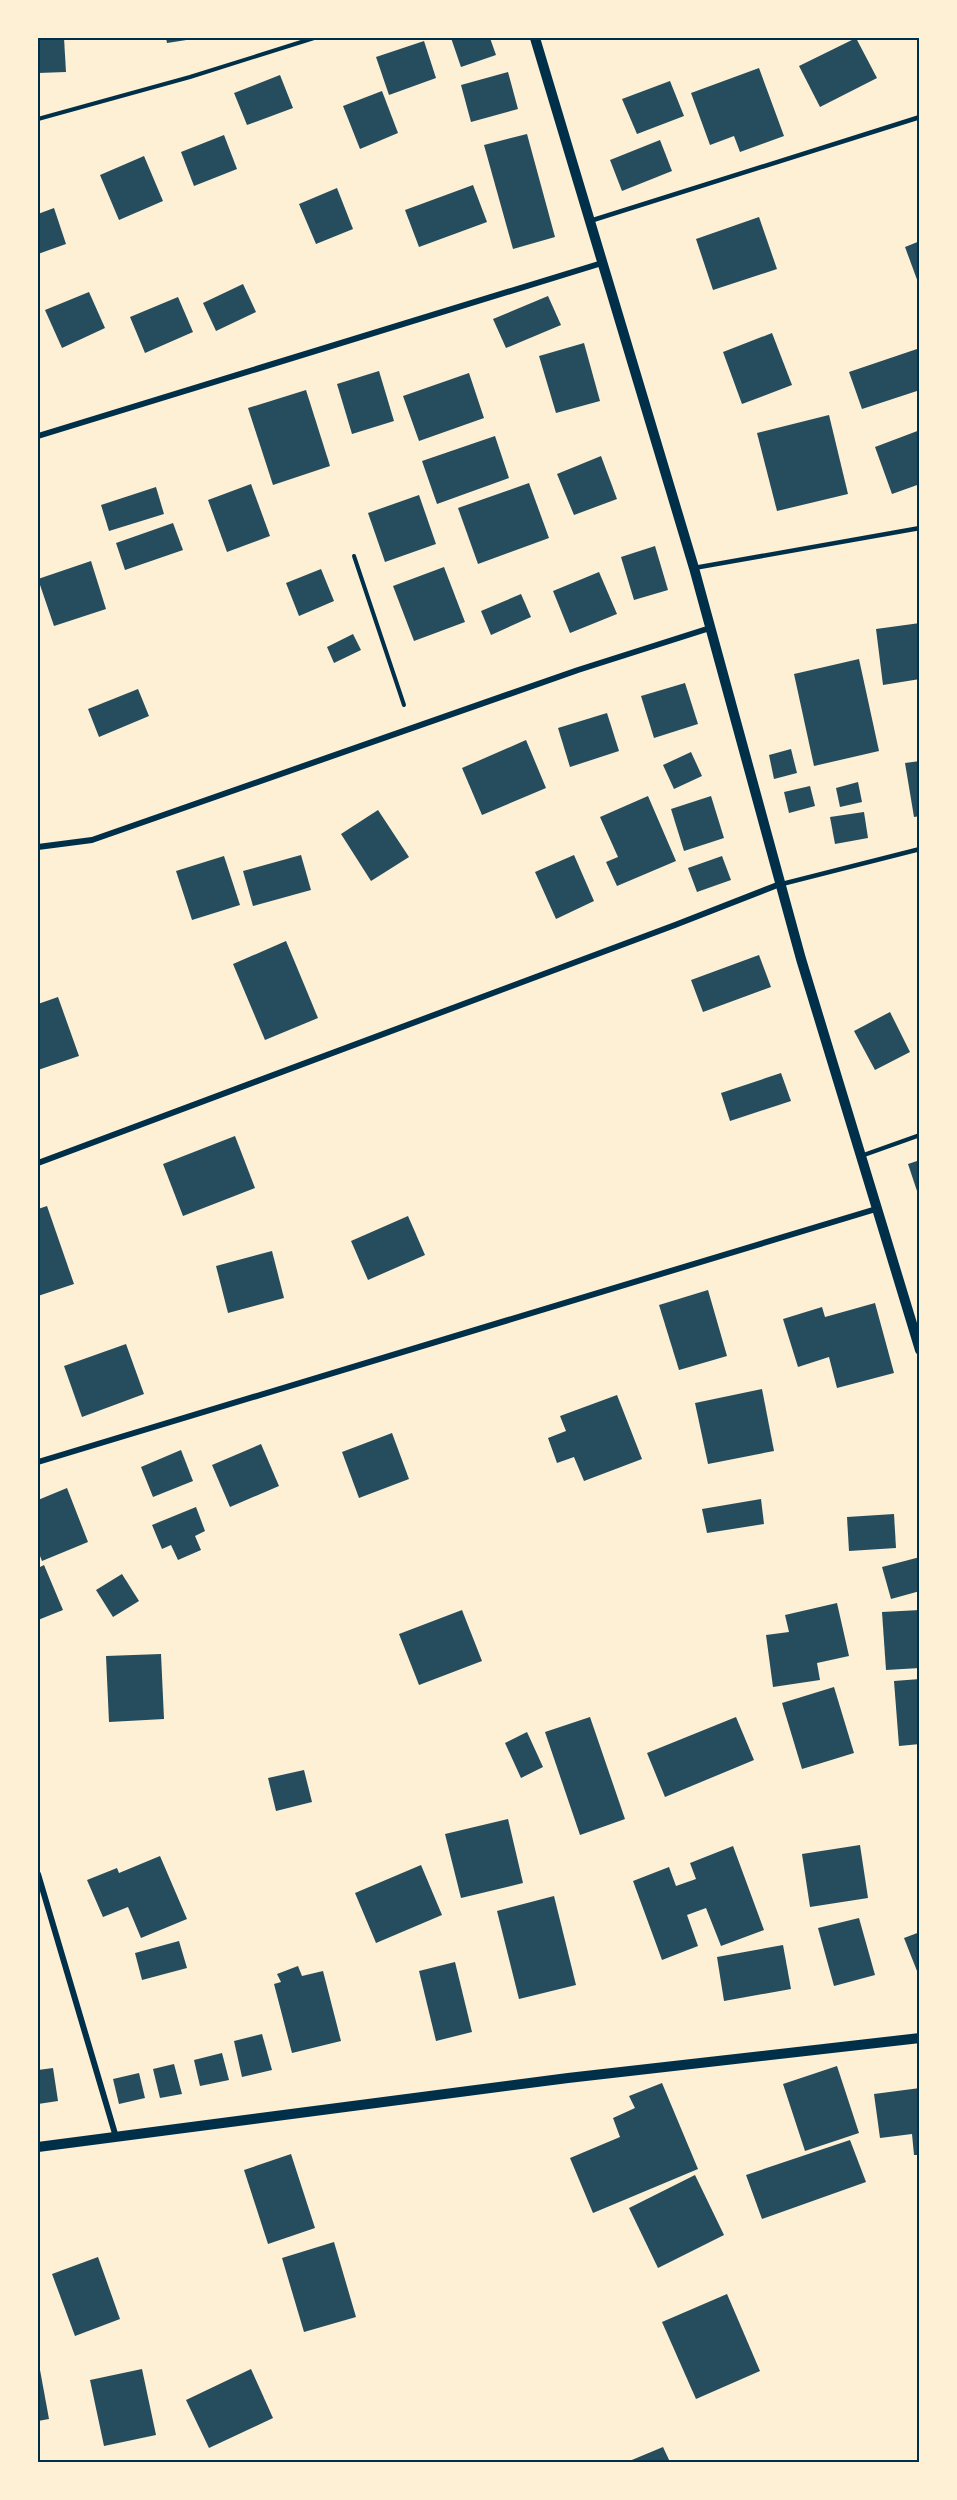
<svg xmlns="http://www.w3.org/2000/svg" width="957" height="2500" font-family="Cabin,sans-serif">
  <rect width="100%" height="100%" fill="#fdf0d5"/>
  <!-- building -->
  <g fill="#264d5e">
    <polygon points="38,38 64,38 66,72 38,73"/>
    <polygon points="166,38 193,38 193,39 167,43"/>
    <polygon points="451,38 490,38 496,55 461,67"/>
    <polygon points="856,38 877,78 820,107 799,66"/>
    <polygon points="424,41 436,78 389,95 376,57"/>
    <polygon points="759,68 784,136 740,152 734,136 710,145 691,93"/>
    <polygon points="508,72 518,109 471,122 461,85"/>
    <polygon points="280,75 293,108 247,125 234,93"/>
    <polygon points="670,81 684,116 637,134 622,99"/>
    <polygon points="382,91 398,133 360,149 343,106"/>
    <polygon points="527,134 555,237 513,249 484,145"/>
    <polygon points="224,135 237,169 194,186 181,152"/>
    <polygon points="660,140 672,171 622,191 610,160"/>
    <polygon points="144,156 163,201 119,220 100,175"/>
    <polygon points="473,185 487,222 419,247 405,210"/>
    <polygon points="337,188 353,229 316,244 299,204"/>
    <polygon points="54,208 66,244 38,254 38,214"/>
    <polygon points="759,217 777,269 713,290 696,239"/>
    <polygon points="920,241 920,285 919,285 905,247"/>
    <polygon points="243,284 256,312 216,331 203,303"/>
    <polygon points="89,292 105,328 62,348 45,310"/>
    <polygon points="548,296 561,325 506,348 493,319"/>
    <polygon points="178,297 193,332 145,353 130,317"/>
    <polygon points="772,333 792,385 742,404 723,352"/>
    <polygon points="584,343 600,401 556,413 539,356"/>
    <polygon points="917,349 920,356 920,390 862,409 849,372"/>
    <polygon points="379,371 394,421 352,434 337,384"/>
    <polygon points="469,373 484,418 419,441 403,396"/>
    <polygon points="306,390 330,466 273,485 248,408"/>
    <polygon points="829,415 848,494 777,511 757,433"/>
    <polygon points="920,430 920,484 892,494 875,447"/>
    <polygon points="495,436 509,478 437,504 422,461"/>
    <polygon points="601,456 617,499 574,515 557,474"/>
    <polygon points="529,483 549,538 478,564 458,508"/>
    <polygon points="251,484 270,536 227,552 208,500"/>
    <polygon points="156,487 164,514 109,531 101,505"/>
    <polygon points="419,495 436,544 385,562 368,513"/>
    <polygon points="173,523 183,550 125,570 116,543"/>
    <polygon points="655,546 668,590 634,600 621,557"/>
    <polygon points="91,561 106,609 54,626 38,579"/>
    <polygon points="444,567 465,622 414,641 393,586"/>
    <polygon points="321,569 334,601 299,616 286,583"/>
    <polygon points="599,572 617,614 570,633 553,591"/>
    <polygon points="521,594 531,617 491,635 481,611"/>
    <polygon points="920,623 920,679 883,685 876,629"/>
    <polygon points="353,634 361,650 334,663 327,647"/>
    <polygon points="859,659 879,751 814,766 794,674"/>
    <polygon points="685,683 698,724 654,738 641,696"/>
    <polygon points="138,689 149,716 99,737 88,709"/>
    <polygon points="607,713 619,751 570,767 558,728"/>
    <polygon points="526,740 546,788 482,815 462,768"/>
    <polygon points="791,749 797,773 774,779 769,755"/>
    <polygon points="691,752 702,776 674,789 663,765"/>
    <polygon points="920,761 920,816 914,817 905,763"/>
    <polygon points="858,782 862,802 840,807 836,788"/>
    <polygon points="810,786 815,806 789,813 784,792"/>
    <polygon points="648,796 676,861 617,886 606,862 618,857 600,817"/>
    <polygon points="711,796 724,838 684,851 671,809"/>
    <polygon points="378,810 409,857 371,881 341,834"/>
    <polygon points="864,812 868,838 835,844 830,817"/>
    <polygon points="301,855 311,890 253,906 243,871"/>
    <polygon points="574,855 594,901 556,919 535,872"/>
    <polygon points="224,856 240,905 192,920 176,871"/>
    <polygon points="722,856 731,880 697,892 688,868"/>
    <polygon points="286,941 318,1018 265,1040 233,964"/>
    <polygon points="759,955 771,987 703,1012 691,980"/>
    <polygon points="58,997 79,1056 38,1070 38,1004"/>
    <polygon points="890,1012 910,1052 875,1070 854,1031"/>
    <polygon points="781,1073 791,1101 730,1121 721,1093"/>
    <polygon points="235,1136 255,1188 183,1216 163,1164"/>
    <polygon points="920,1160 920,1196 919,1197 908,1164"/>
    <polygon points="47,1206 74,1284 38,1296 38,1209"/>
    <polygon points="408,1216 425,1255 368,1280 351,1241"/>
    <polygon points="272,1251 284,1298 228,1313 216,1266"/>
    <polygon points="708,1290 727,1356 679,1370 659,1305"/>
    <polygon points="875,1303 894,1373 837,1388 829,1357 798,1367 783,1319 822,1307 825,1317"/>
    <polygon points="126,1344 144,1394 82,1417 64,1366"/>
    <polygon points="762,1389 774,1451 708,1464 695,1403"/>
    <polygon points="617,1395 642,1459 584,1481 574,1457 557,1463 548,1438 566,1431 560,1416"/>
    <polygon points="392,1433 409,1479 359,1498 342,1452"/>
    <polygon points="261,1444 279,1486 230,1507 212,1465"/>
    <polygon points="181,1450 193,1481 153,1497 141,1467"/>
    <polygon points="67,1488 88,1542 42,1561 38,1551 38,1500"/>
    <polygon points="761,1499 764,1524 707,1533 702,1509"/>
    <polygon points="196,1507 205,1531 195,1536 201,1550 178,1560 171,1545 162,1549 152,1525"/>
    <polygon points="894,1514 896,1548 849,1551 847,1517"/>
    <polygon points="920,1557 920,1591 891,1599 882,1567"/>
    <polygon points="44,1565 63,1610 38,1620 38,1568"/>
    <polygon points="122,1574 139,1601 113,1617 96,1590"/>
    <polygon points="837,1603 849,1656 817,1663 820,1680 773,1687 766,1635 789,1632 785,1615"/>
    <polygon points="462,1610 482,1661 419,1685 399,1634"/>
    <polygon points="920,1610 920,1668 886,1670 882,1612"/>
    <polygon points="161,1654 164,1719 109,1722 106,1656"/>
    <polygon points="920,1679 920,1744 899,1746 894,1681"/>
    <polygon points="834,1687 854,1753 802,1769 782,1703"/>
    <polygon points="590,1717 625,1819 580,1835 545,1732"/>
    <polygon points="736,1717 754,1760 665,1797 647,1753"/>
    <polygon points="527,1732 543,1767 521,1778 505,1743"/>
    <polygon points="304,1770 312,1802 276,1811 268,1778"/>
    <polygon points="508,1819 523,1883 461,1898 445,1834"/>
    <polygon points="860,1845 868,1898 810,1907 802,1854"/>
    <polygon points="733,1846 764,1930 721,1946 706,1908 687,1915 698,1946 662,1960 633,1881 669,1867 676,1886 696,1879 690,1863"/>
    <polygon points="160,1856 187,1919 141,1938 128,1907 103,1917 87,1880 117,1868 119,1873"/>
    <polygon points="421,1865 442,1915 376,1943 355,1893"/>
    <polygon points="554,1896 576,1985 519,1999 497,1911"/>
    <polygon points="859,1918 875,1975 834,1986 818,1928"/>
    <polygon points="920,1932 920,1970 917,1971 904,1938"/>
    <polygon points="179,1941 187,1968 142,1980 135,1953"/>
    <polygon points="783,1945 791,1989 724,2001 717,1957"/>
    <polygon points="455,1962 472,2032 436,2041 419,1971"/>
    <polygon points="298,1966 302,1976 323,1971 341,2041 292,2053 274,1984 281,1982 277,1974"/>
    <polygon points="262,2034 272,2070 242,2077 234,2041"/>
    <polygon points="222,2053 229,2080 200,2086 194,2060"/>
    <polygon points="174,2064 182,2094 160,2098 153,2069"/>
    <polygon points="837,2066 859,2133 805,2151 783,2084"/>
    <polygon points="53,2068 58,2101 38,2104 38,2070"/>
    <polygon points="139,2073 145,2098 119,2104 113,2079"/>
    <polygon points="662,2083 698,2169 593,2213 570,2158 620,2137 613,2118 635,2108 629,2096"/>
    <polygon points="920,2088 920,2155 914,2155 912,2134 880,2138 874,2094"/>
    <polygon points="850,2140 866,2182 762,2219 746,2175"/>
    <polygon points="291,2154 315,2228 268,2244 244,2170"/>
    <polygon points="695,2175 724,2235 658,2268 629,2208"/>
    <polygon points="334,2242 356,2317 304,2332 282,2258"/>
    <polygon points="98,2257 120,2319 75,2336 52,2274"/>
    <polygon points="727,2294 760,2371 696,2399 662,2322"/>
    <polygon points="38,2359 49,2419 38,2421"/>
    <polygon points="142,2369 156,2435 104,2446 90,2380"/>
    <polygon points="251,2369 273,2418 209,2448 186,2400"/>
    <polygon points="663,2447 670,2462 627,2462"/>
  </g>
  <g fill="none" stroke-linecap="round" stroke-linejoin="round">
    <!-- path -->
    <g stroke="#003049" stroke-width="4">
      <polyline points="38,119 190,77 314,38"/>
      <polyline points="354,556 404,705"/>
    </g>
    <!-- service -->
    <g stroke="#003049" stroke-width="4.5">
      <polyline points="590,221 920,117"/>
      <polyline points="694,568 920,528"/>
      <polyline points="782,884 920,849"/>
      <polyline points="861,1156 920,1135"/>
    </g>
    <!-- minor -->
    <g stroke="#003049" stroke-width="6">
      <polyline points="38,436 602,263"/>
      <polyline points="38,847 92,840 578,670 710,628"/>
      <polyline points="38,1163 675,925 780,884"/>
      <polyline points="38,1462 876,1209"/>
      <polyline points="38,1874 116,2137"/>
    </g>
    <!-- tertiary -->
    <g stroke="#003049" stroke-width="10">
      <polyline points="535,38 694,568 801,959 920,1350"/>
      <polyline points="38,2147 568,2078 920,2038"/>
    </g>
  </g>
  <!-- border -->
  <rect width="957" height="2500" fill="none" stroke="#fdf0d5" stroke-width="78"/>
  <rect x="39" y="39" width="879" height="2422" fill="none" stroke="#003049" stroke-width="2"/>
</svg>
